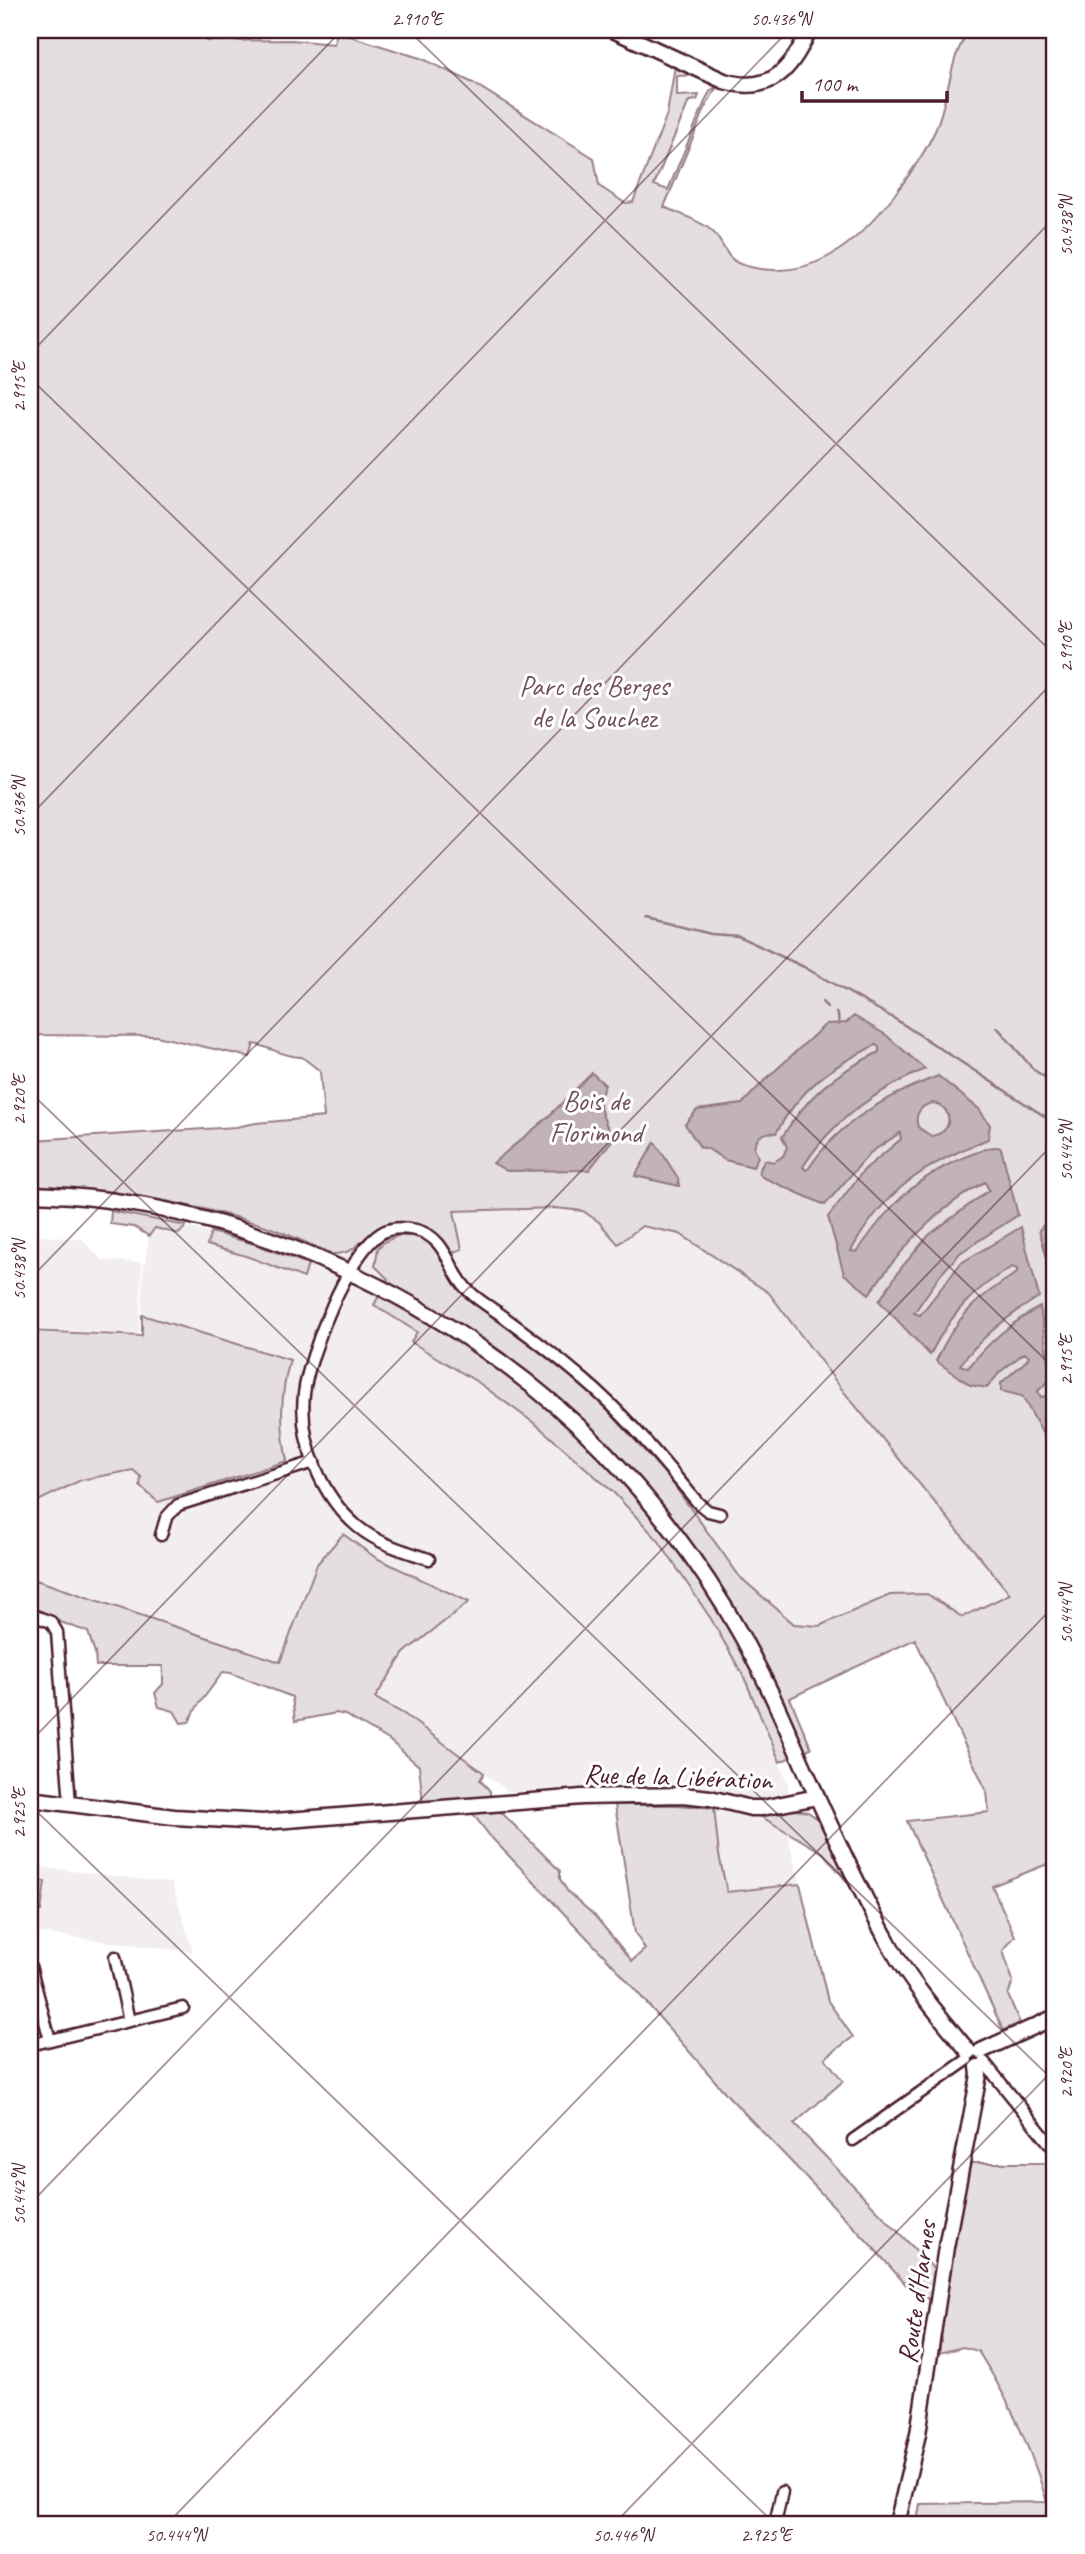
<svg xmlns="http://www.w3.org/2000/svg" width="1085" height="2554" font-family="Caveat,sans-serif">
  <rect width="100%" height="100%" fill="#fff"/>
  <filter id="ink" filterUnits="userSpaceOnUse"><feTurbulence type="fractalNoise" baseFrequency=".0143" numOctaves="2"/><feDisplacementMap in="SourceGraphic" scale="14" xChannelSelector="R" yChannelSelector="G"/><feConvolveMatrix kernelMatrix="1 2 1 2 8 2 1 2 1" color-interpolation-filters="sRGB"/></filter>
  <g filter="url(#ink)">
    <!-- built -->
    <g fill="#f2eeef">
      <polygon points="555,1208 584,1211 599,1222 618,1244 642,1226 680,1234 769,1293 845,1392 1011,1594 849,1670 740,1577 695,1513 711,1619 744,1677 788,1784 788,1837 800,1884 726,1892 719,1855 712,1789 642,1783 509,1792 404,1714 375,1698 404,1653 468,1602 376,1558 343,1534 317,1564 281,1662 30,1578 30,1505 81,1480 133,1470 141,1477 287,1461 282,1434 281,1410 283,1384 290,1360 142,1315 143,1274 149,1236 160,1220 254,1244 308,1264 315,1247 332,1254 342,1254 354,1249 381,1227 396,1223 453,1211"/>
      <polygon points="30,1235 82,1239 102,1260 142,1263 139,1334 30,1330"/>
      <polygon points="30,1866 172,1883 193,1952 30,1932"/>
    </g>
    <!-- green -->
    <g fill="#e5dee0" stroke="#987e86" stroke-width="2">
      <path d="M34 30H206L207 41 291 40 334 44 337 32 423 59 473 83 594 158 599 186 625 203 633 202 667 114 675 66 696 75 677 76V96L699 95 697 100 689 101 654 185 668 190 707 97 711 90 717 87 706 106 664 207C679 214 700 220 712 231 724 242 725 260 743 265 810 285 857 244 895 194 910 174 925 153 935 131 945 107 948 83 955 59 958 49 964 39 968 30H1055V1825L1050 1831 1055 1861 992 1886 1015 1936 1003 1951 1013 1981 1008 1995 1020 2023 1003 2030 907 1821 989 1812 987 1792 915 1639 790 1698 811 1748 780 1762 744 1677 711 1619 658 1540 613 1492 538 1426 479 1383 411 1342 417 1332 374 1305 388 1279 375 1266 378 1248 384 1242 397 1236H413L425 1240 433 1246 465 1297 529 1344 581 1385 606 1408 668 1477 740 1577 794 1624 819 1626 890 1595 927 1594 962 1617 1010 1594 844 1392 769 1293 680 1234 642 1226 618 1244 599 1222 583 1211 555 1208 454 1211 462 1249 452 1253C447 1246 440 1237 433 1232 417 1222 391 1221 375 1231 358 1242 356 1254 332 1254 309 1244 286 1233 263 1225 188 1202 108 1188 30 1188V1161L33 1160V1140L236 1127 256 1123 324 1117 320 1071 302 1057C287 1058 269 1047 254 1044L250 1057 156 1036 30 1035V35Z"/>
      <polygon points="111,1211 186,1226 179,1234 155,1228 149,1236 134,1227 110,1224"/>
      <polygon points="211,1232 254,1244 308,1264 304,1278 246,1256 207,1245"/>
      <path d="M142 1315 290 1360C280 1395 280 1426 287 1461L158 1502 140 1486 141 1477 133 1470 81 1480 30 1505V1331L142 1336Z"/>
      <polygon points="343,1534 376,1558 469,1602 404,1653 375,1698 404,1714 484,1773 480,1780 490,1791 490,1796 484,1799 423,1803 419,1766 389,1740 345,1715 336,1713 295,1721 292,1697 231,1673 223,1672 197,1707 189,1722 181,1723 174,1711 159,1707 155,1693 163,1684 163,1666 96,1666 95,1653 88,1632 30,1611 30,1578 280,1662 317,1564"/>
      <polygon points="615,1805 677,1805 714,1808 719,1855 727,1892 800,1884 828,2001 853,2037 825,2058 843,2081 794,2124 935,2270 931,2300 908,2287 870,2244 730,2098 616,1968 490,1836 473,1814 500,1811 560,1871 560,1879 568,1892 595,1916 632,1961 645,1949 635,1933"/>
      <polygon points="796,1810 808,1812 818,1819 852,1883 849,1884 823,1853 760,1816 760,1813"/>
      <polygon points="30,1880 45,1882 41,1911 30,1909"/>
      <path d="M967 2163H1055V2524H943V2521L917 2520 920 2504 1047 2502C1031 2448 1009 2399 978 2351L963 2347 939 2353 951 2254Z"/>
    </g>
    <!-- water -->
    <g fill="#c1b3b6" stroke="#91787e" stroke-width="2" fill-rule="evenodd">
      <path d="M854 1016 886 1035 925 1069C876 1091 832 1120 803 1167L806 1170 809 1168C840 1121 887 1096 938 1076L979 1109 990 1125 988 1139C925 1164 884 1190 851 1251L857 1252C890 1204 918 1174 975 1153 984 1150 992 1145 1001 1148L1018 1215 960 1253 941 1274 914 1313 920 1315 961 1263 1021 1227 1039 1297C1008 1316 982 1336 960 1365L968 1368C990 1341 1009 1324 1040 1307L1051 1379 1038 1391 1041 1397 1053 1394 1055 1463 1044 1436 1022 1396 1001 1391V1383L1026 1361 1029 1356 1024 1353 1000 1372 987 1388 970 1385 936 1361C956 1317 976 1298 1017 1273V1269L1012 1267C973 1289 950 1315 930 1355L879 1301 901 1268 929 1235 989 1190 985 1182C936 1208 901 1249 869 1294L844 1274 828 1217 864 1170 901 1139 900 1133 870 1153 825 1205 762 1177 759 1172 764 1160 774 1162 783 1156 787 1147 782 1137C809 1094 834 1074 879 1052V1047L876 1045C830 1067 801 1088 776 1133 765 1131 757 1136 754 1147L758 1157 753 1167 725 1160 708 1149 700 1147 685 1124 697 1110 742 1104 765 1080 826 1024 846 1023ZM933 1103C955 1107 953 1134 931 1136L918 1127C914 1115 920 1105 933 1103Z"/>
      <path d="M592 1073 605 1085C594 1107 604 1118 613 1139L589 1170 507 1171 493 1163 547 1118Z"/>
      <polygon points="655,1142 678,1178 679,1186 635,1176"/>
      <polygon points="1055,1220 1055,1286 1039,1230 1045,1223"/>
    </g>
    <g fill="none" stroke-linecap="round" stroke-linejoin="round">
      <!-- stream -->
      <g stroke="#91787e" stroke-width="2.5">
        <polyline points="646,918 711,934 738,936 804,967 895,1019 1055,1123"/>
        <polyline points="822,1002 827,1007"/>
        <polyline points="836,1013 838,1015 839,1025"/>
        <polyline points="997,1027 1034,1070 1055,1084"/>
      </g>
      <!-- street casing -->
      <g stroke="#4a1f2b" stroke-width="15">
        <g id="street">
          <polyline points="161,1535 166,1518 178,1505 314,1462"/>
          <path d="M429 1559C404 1551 379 1544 358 1527 321 1496 299 1442 304 1394 308 1356 350 1247 385 1231 395 1227 407 1228 416 1230 449 1238 448 1273 470 1292 481 1303 496 1310 508 1320 534 1339 559 1358 583 1379 626 1415 662 1460 698 1503L708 1511 720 1514"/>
          <polyline points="30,1614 51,1622 57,1632 70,1804"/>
          <polyline points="115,1957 129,2021"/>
          <polyline points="30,1966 50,2040"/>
          <polyline points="30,2045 183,2008"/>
          <polyline points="984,2062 1055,2150"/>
          <polyline points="853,2140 967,2060"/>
          <polyline points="775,2524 782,2492"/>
        </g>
      </g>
      <!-- secondary casing -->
      <g stroke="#4a1f2b" stroke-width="19">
        <g id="secondary">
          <path d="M613 30 724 81C771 95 792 69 809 30"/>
          <path d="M30 1194C239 1198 460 1303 605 1452 665 1514 719 1589 758 1667 772 1693 783 1720 795 1747 825 1815 856 1884 892 1949 913 1986 942 2019 969 2052"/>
          <polyline points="30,1799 174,1817 262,1822 582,1797 683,1795 710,1798 751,1808 762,1808 817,1797"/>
          <polyline points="981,2051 1055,2017"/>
          <polyline points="897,2524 918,2434 946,2247 979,2075 978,2067"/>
        </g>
      </g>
      <!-- street -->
      <use href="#street" stroke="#fff" stroke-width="10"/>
      <!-- secondary -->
      <use href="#secondary" stroke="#fff" stroke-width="14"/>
    </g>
  </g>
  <!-- ticks -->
  <path fill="none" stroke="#4a1f2b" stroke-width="2" stroke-opacity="0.45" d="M408 30 1055 655M30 354 342 30M30 378 1055 1369M30 816 789 30M30 1092 1055 2082M30 1279 1055 217M30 1742 1055 680M30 1805 775 2524M30 2204 1055 1142M30 2518 36 2524M167 2524 1055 1605M614 2524 1055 2068"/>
  <g text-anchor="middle" stroke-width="6" stroke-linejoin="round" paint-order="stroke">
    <!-- park labels -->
    <g font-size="28" fill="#714f58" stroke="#fff">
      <text x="594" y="695">Parc des Berges<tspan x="594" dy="32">de la Souchez</tspan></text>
      <text x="596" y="1110">Bois de<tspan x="596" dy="32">Florimond</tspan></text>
    </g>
    <!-- street labels -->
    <g font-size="28" fill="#4a1f2b" stroke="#fff">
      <text transform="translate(678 1776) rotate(2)" y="10">Rue de la Libération</text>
      <text transform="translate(916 2292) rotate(-82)" y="10">Route d'Harnes</text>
    </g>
  </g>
  <!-- margin -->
  <rect width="1085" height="2554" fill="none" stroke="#fff" stroke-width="77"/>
  <!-- scale -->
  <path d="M802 91v10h145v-10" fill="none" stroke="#4a1f2b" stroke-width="3.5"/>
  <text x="812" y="91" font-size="21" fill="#4a1f2b" stroke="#ffffff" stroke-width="5" paint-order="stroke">100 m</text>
  <rect x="38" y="38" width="1008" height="2478" fill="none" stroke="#4a1f2b" stroke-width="2.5"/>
  <g font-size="18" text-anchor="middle" fill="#4a1f2b">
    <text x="417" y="25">2.910°E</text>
    <text x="781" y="25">50.436°N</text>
    <text transform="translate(1066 226) rotate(-90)" y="6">50.438°N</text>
    <text transform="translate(19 387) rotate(-90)" y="6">2.915°E</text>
    <text transform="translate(1066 647) rotate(-90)" y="6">2.910°E</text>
    <text transform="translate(19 807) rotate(-90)" y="6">50.436°N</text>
    <text transform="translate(19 1100) rotate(-90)" y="6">2.920°E</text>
    <text transform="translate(1066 1151) rotate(-90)" y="6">50.442°N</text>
    <text transform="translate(19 1270) rotate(-90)" y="6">50.438°N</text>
    <text transform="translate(1066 1360) rotate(-90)" y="6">2.915°E</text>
    <text transform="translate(1066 1614) rotate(-90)" y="6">50.444°N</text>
    <text transform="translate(19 1813) rotate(-90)" y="6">2.925°E</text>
    <text transform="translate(1066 2073) rotate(-90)" y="6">2.920°E</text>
    <text transform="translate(19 2195) rotate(-90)" y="6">50.442°N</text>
    <text x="176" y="2541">50.444°N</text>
    <text x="623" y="2541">50.446°N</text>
    <text x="766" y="2541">2.925°E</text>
  </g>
</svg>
